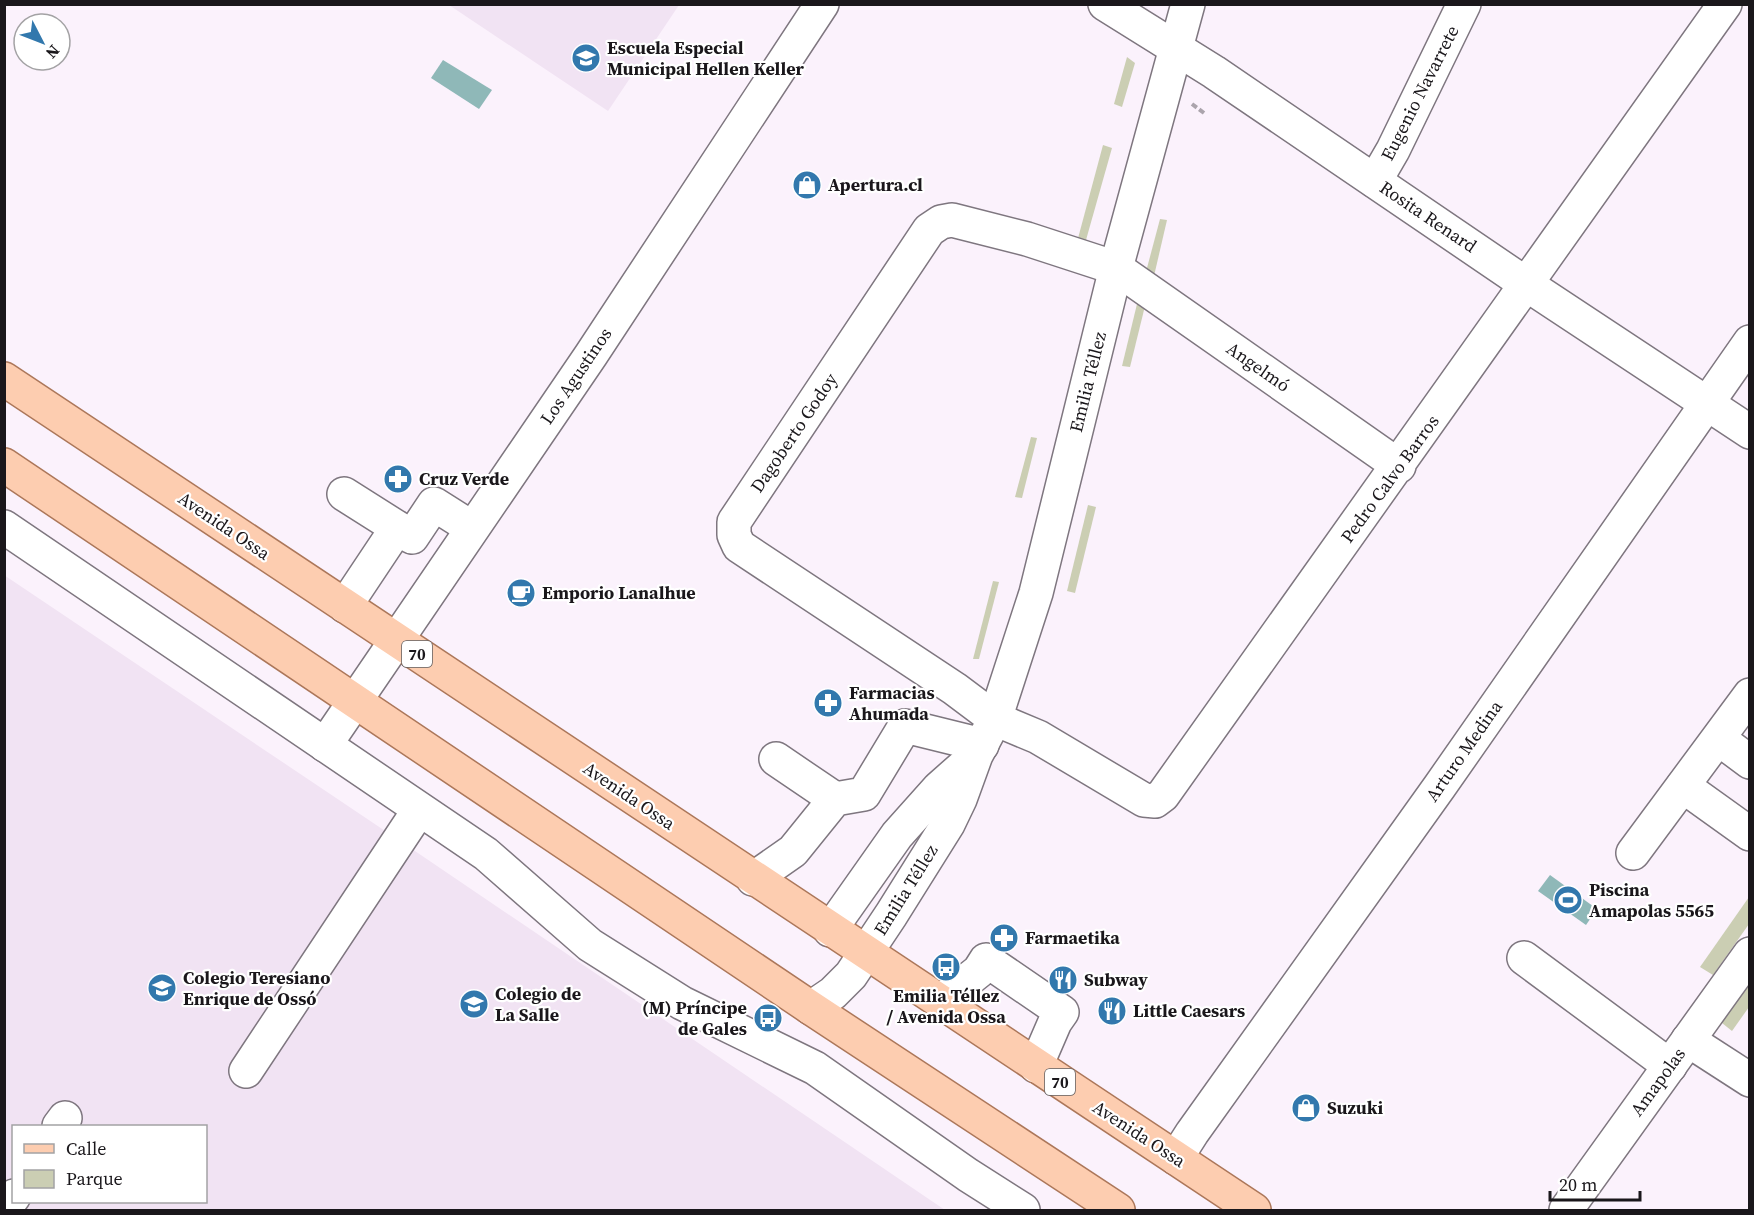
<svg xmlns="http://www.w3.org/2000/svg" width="1754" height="1215" font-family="'Source Serif 4',serif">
  <rect width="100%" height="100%" fill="#fbf2fc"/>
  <!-- built -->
  <g fill="#f1e3f3" fill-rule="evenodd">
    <polygon points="449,5 679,4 679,5 608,111"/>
    <path d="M4 575 412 849 945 1210H5ZM14 1126H206V1202H14Z"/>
  </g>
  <!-- green -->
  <g fill="#cbceb3">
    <polygon points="1127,57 1135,63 1122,107 1114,104"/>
    <polygon points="1103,145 1112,148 1086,240 1082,243 1077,242"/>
    <polygon points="1160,219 1167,220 1154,276 1147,268"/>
    <polygon points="1137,304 1143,304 1145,306 1130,367 1122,366"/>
    <polygon points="1031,437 1037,438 1022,498 1015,497"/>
    <polygon points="1088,505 1096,507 1075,593 1067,591"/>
    <polygon points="993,581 999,582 979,659 973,659"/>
    <polygon points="1749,897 1749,924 1713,975 1700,967"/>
    <polygon points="1749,981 1749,1007 1732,1031 1722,1023 1724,1018"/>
  </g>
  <!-- water -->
  <g fill="#8fb8b8">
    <polygon points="443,60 492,90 479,109 431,78"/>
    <polygon points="1550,875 1597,909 1586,925 1538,891"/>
  </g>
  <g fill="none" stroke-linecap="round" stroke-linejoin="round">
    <!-- minor casing -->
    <g stroke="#7e767f" stroke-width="36">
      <g id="minor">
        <polyline points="1105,4 1214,72 1526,284 1750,432"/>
        <polyline points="1375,181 1393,150 1464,4"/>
        <polyline points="1399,466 1116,268 1027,239 952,220 941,222 929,230 734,522 734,535 739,546 955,689 995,719 1038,737 1144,800 1155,801 1163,795 1725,4"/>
        <polyline points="344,494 412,537 434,504 472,528"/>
        <polyline points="4,527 486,854 590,945 682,1003 815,1068 968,1175 1023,1210"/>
        <polyline points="345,606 397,528"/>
        <polyline points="1719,739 1750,762"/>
        <polyline points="325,745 591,355 822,4"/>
        <polyline points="776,759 835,799"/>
        <polyline points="1683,786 1750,834"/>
        <polyline points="1633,853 1750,695"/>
        <polyline points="753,879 793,851 835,799 864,794 905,726 982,745"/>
        <polyline points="830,930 897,835 939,788 973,758"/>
        <polyline points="1524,958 1670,1066"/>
        <polyline points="940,1002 979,971 986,960 1062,1012 1055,1022 1036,1066"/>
        <polyline points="811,1008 833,993 851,975 891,915 948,824 960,799 976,755 995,719 1036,593 1116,268 1188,4"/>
        <polyline points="1688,1040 1750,1080"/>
        <polyline points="246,1071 419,810"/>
        <polyline points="59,1126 65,1118"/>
        <polyline points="1176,1158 1192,1133 1440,786 1750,342"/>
        <polyline points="4,1210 14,1196"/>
        <polyline points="1566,1210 1750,954"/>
      </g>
    </g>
    <!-- major casing -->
    <g stroke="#ac775a" stroke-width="36">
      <g id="major">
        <polyline points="4,379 1254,1210"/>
        <polyline points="4,465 811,1008 1118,1210"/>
      </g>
    </g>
    <!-- path -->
    <polyline stroke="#aba4ac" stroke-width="4" stroke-dasharray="6 3" stroke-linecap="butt" points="1192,104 1204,113"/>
    <!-- minor -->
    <use href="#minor" stroke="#fff" stroke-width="33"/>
    <!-- major -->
    <use href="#major" stroke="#fdcdb0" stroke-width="33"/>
  </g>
  <!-- icons -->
  <defs>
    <g id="school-disc" transform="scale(1.5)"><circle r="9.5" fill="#3278ad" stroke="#fff"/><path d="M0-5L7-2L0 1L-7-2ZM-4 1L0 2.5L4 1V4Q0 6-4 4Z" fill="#fff"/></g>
    <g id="shop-disc" transform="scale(1.5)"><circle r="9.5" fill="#3278ad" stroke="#fff"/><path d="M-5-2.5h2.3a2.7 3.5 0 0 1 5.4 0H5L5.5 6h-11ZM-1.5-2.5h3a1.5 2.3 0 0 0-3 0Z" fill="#fff"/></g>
    <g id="pharmacy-disc" transform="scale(1.5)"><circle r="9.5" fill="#3278ad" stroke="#fff"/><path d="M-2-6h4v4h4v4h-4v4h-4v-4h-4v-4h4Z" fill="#fff"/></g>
    <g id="cafe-disc" transform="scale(1.5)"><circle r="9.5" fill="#3278ad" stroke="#fff"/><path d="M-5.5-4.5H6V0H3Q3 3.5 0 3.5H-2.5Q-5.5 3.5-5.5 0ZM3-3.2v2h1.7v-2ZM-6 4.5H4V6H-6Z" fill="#fff"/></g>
    <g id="stadium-disc" transform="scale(1.5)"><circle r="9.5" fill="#3278ad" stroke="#fff"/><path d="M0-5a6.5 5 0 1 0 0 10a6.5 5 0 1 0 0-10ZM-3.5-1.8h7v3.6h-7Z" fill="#fff"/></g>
    <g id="bus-disc" transform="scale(1.5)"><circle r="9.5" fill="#3278ad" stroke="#fff"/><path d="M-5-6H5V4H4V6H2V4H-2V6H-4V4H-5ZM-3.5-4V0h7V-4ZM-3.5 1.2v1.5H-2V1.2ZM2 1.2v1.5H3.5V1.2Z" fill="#fff"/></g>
    <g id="restaurant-disc" transform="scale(1.5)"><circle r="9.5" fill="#3278ad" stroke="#fff"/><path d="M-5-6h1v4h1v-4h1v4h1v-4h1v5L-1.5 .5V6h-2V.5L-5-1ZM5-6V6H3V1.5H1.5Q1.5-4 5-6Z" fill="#fff"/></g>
  </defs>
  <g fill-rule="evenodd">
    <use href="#school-disc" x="586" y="58"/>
    <use href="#shop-disc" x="807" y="185"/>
    <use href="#pharmacy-disc" x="398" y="479"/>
    <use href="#cafe-disc" x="521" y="593"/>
    <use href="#pharmacy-disc" x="828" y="703"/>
    <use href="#stadium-disc" x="1568" y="900"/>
    <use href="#pharmacy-disc" x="1004" y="938"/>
    <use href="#bus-disc" x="946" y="967"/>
    <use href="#restaurant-disc" x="1063" y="980"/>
    <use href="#school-disc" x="162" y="988"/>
    <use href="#school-disc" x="474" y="1004"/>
    <use href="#restaurant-disc" x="1112" y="1011"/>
    <use href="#bus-disc" x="768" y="1018"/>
    <use href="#shop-disc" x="1306" y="1108"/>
  </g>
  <g text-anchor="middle" stroke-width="4.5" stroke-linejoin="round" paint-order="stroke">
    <!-- shield labels -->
    <g fill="#fff" stroke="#5f5d5f" stroke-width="1.5">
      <rect x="402" y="641" width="30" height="26" rx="4.5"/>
      <rect x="1045" y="1069" width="30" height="26" rx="4.5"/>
    </g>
    <g font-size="16" font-weight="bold" fill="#1a171b">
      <text x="417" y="660">70</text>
      <text x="1060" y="1088">70</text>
    </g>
    <!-- poi labels -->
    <g font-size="18" font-weight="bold" fill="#1a171b" stroke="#fff" text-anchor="start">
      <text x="607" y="54">Escuela Especial<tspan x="607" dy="21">Municipal Hellen Keller</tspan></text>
      <text x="828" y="191">Apertura.cl</text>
      <text x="419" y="485">Cruz Verde</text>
      <text x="542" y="599">Emporio Lanalhue</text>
      <text x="849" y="699">Farmacias<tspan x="849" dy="21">Ahumada</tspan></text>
      <text x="1589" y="896">Piscina<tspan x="1589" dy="21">Amapolas 5565</tspan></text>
      <text x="1025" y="944">Farmaetika</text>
      <text x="183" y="984">Colegio Teresiano<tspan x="183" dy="21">Enrique de Ossó</tspan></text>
      <text x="1084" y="986">Subway</text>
      <text x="495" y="1000">Colegio de<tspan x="495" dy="21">La Salle</tspan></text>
      <text x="946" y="1002" text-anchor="middle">Emilia Téllez<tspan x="946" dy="21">/ Avenida Ossa</tspan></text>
      <text x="747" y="1014" text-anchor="end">(M) Príncipe<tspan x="747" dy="21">de Gales</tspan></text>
      <text x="1133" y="1017">Little Caesars</text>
      <text x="1327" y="1114">Suzuki</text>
    </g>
    <!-- street labels -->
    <g font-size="18" fill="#1a171b" stroke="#fff">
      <text transform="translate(1420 93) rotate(-63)" y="6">Eugenio Navarrete</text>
      <text transform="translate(1428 217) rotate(34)" y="6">Rosita Renard</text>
      <text transform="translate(1258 367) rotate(35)" y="6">Angelmó</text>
      <text transform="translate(576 376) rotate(-56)" y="6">Los Agustinos</text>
      <text transform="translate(1088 382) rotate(-76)" y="6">Emilia Téllez</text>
      <text transform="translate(794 433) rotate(-56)" y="6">Dagoberto Godoy</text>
      <text transform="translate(1390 479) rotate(-54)" y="6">Pedro Calvo Barros</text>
      <text transform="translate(224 526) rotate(34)" y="6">Avenida Ossa</text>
      <text transform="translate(1464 751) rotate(-55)" y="6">Arturo Medina</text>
      <text transform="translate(629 796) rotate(34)" y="6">Avenida Ossa</text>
      <text transform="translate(906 890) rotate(-58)" y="6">Emilia Téllez</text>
      <text transform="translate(1658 1082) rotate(-54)" y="6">Amapolas</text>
      <text transform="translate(1139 1134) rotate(33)" y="6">Avenida Ossa</text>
    </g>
  </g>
  <!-- border -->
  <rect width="1754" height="1215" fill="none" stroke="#1a171b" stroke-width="12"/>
  <!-- legend -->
  <rect x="12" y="1125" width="195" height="78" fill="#ffffff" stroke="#a3a2a4" stroke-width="1.5"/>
  <rect x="24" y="1144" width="30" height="9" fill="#fdcdb0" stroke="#a3a2a4" stroke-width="1.5"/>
  <text x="66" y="1155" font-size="18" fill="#1a171b">Calle</text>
  <rect x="24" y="1170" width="30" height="18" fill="#cbceb3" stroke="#a3a2a4" stroke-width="1.5"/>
  <text x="66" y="1185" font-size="18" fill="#1a171b">Parque</text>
  <!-- north arrow -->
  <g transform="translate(42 42) rotate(132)"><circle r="28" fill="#ffffff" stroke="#a3a2a4" stroke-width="1.5"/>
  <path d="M0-4.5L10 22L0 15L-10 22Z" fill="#3278ad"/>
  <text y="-9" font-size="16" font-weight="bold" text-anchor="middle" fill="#1a171b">N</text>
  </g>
  <!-- scale -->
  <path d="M1550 1191v9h90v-9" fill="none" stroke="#1a171b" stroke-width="3"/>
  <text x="1559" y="1191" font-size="18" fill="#1a171b" stroke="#ffffff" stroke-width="4.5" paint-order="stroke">20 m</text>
</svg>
